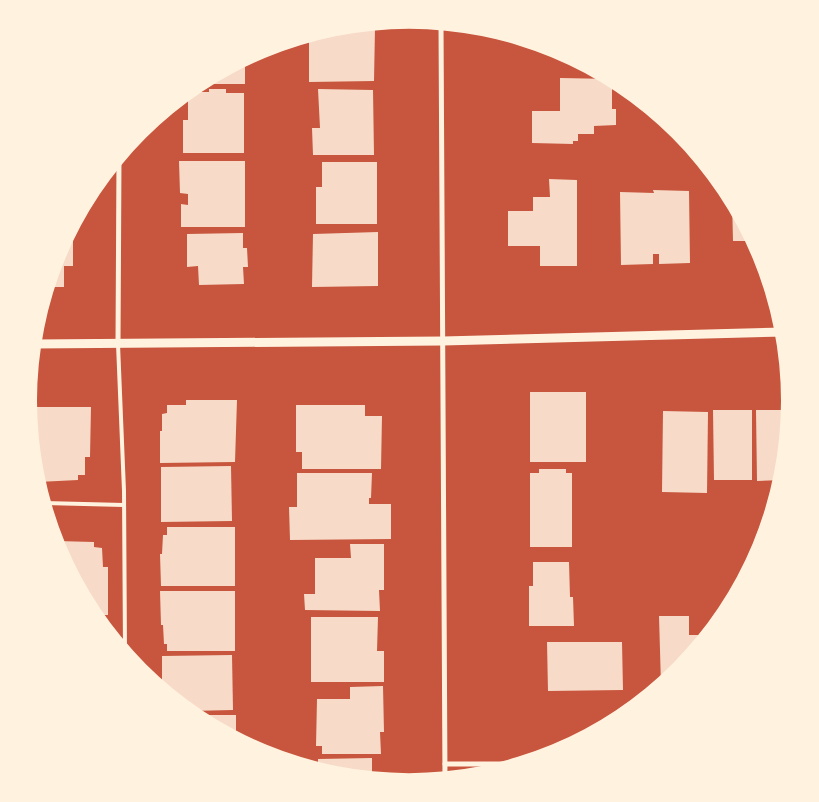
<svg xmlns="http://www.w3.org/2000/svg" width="819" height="802" font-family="'Titillium Web',sans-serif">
  <rect width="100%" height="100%" fill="#c8553d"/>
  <!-- building -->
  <g fill="#f7dbc8">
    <polygon points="335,27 375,28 374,81 309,82 309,35"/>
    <polygon points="245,59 245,84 198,84"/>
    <polygon points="560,78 612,79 612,109 616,109 616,125 594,126 594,134 578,134 578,141 573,141 573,144 532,143 532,111 560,111"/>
    <polygon points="209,89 226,89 226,93 244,93 244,153 183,153 183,120 188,120 188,92 209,92"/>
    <polygon points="318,89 373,90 374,155 313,155 312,128 320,128"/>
    <polygon points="179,161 245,161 245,227 181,227 181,204 188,205 188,194 180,193"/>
    <polygon points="322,162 377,162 377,224 316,224 316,187 322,187"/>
    <polygon points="549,179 577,180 577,266 540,266 540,246 508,246 508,211 533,211 533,197 550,197"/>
    <polygon points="653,190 689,191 690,263 659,264 659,254 653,254 653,264 621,265 620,192 654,193"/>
    <polygon points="732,200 754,241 733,241"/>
    <polygon points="378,232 378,286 312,287 313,234"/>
    <polygon points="243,233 243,248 247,248 248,267 243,267 244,284 199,285 198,266 187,267 187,234"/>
    <polygon points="69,234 73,234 73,266 64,266 64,287 48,287 58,255"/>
    <rect x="530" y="392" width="56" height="70"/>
    <polygon points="186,400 237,400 235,462 160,463 160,431 162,431 162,414 167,413 167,405 186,405"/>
    <polygon points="296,405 365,405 365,416 382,416 381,469 302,469 302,452 296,452"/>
    <polygon points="29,407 91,407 90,457 85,457 85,475 78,475 78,480 38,482"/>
    <polygon points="713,410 752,410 752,480 714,480"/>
    <polygon points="756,410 790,410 782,480 757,481"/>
    <polygon points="663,411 708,412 707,493 662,492"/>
    <polygon points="231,466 232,521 161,522 161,467"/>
    <polygon points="539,469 566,469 566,473 572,473 572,547 530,547 530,473 539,473"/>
    <polygon points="297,473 372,473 371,498 369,498 369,504 391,504 391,539 290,540 289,507 297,507"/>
    <polygon points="167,527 235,527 235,586 161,586 160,554 162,554 163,535 167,535"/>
    <polygon points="56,541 94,542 94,547 102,548 103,567 108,567 108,615 95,615 93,612"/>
    <polygon points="350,544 384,544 384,590 379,590 380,611 305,610 304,594 315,594 315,558 351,558"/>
    <polygon points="533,562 569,562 570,597 573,597 574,626 529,626 529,586 533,586"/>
    <polygon points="160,591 235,591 235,651 167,651 167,644 164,644 163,625 161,625"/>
    <polygon points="659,616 689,616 689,635 708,635 679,671 661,685"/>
    <polygon points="311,617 378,617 377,651 384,651 384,682 311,682"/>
    <polygon points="547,642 622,642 623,690 548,691"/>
    <polygon points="232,655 233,710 189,711 162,688 162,656"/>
    <polygon points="383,686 384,732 380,732 381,754 322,754 322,746 316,746 317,699 350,699 350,687"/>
    <polygon points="195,715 236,715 236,738 198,718"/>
    <polygon points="372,758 372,775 376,775 376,779 335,775 318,770 318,759"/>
  </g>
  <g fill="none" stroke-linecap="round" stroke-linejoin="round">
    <!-- service -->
    <g stroke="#fff3e0" stroke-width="4">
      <polyline points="118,344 124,491 125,652"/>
      <polyline points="44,503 124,505"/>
    </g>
    <!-- minor -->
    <g stroke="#fff3e0" stroke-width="5">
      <polyline points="441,23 445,779"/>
      <polyline points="118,343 119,158"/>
      <polyline points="445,764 520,764"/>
    </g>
    <!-- tertiary -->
    <polyline stroke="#fff3e0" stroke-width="9" points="34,344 443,341 784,332"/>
  </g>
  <!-- crop -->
  <path d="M0 0H819V802H0ZM37 401a372 372 0 1 1 744 0a372 372 0 1 1-744 0Z" fill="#fff3e0" fill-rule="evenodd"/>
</svg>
